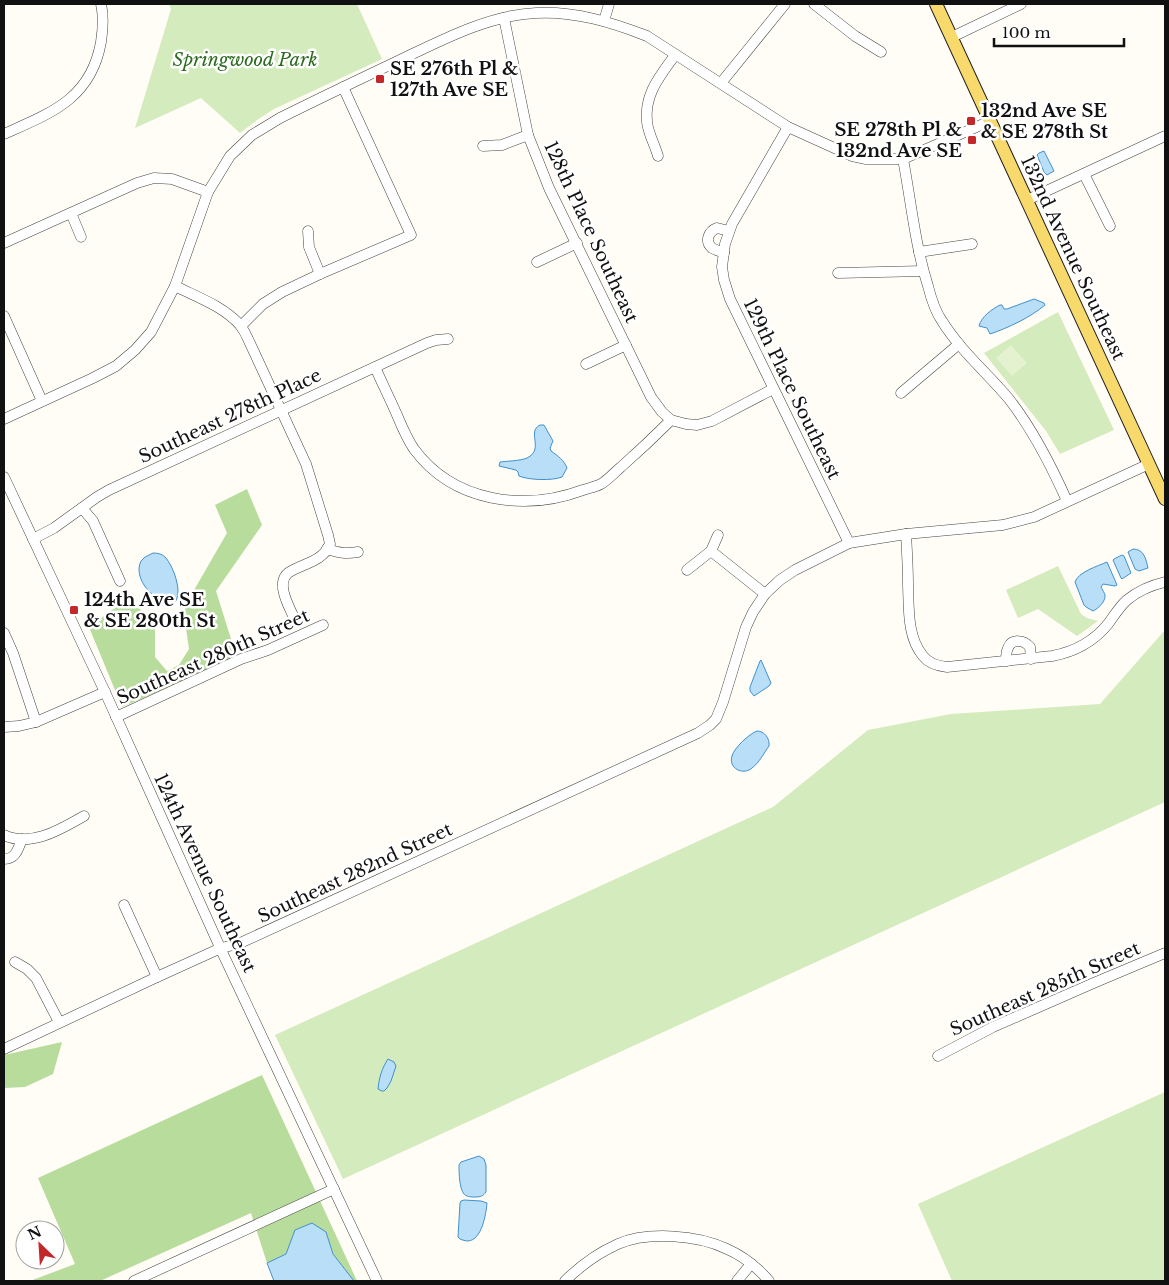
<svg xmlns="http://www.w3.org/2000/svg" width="1169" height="1285" font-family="'Libre Baskerville',serif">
  <rect width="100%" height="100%" fill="#fffdf5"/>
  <!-- green -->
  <g fill="#d3ebbd">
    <polygon points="169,4 357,4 382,59 274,109 257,120 240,133 201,98 135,128 171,9"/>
    <polygon points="1058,312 1114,430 1060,454 1046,431 984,353"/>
    <polygon points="1058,566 1081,614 1087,618 1098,621 1077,636 1038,609 1018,618 1006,590"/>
    <polygon points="1165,630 1165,802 343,1179 275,1035 773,807 868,730 951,714 1100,704"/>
    <polygon points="1165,1092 1165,1281 952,1281 918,1204"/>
  </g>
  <!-- forest -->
  <g fill="#b7dc9c">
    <polygon points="247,489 262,525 216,591 237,658 122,707 89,627 119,605 130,601 151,618 155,629 155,657 167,671 179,665 189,649 184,615 186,604 227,533 215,505"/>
    <polygon points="62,1042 53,1074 25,1087 4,1088 4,1055"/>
    <polygon points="262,1075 357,1281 354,1281 333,1254 326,1232 295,1230 286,1254 267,1263 251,1213 100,1281 30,1281 75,1264 38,1178"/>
  </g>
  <!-- pitch -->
  <polygon fill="#e5f2cf" points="1011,345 1027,363 1012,376 996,358"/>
  <!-- water -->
  <g fill="#b9def7" stroke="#4091ce">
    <polygon points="1044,151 1054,171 1047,175 1044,172 1037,155 1039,153"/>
    <path d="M1034 299 1044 303 1045 305C1031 317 1008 328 990 334L987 328 979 326C981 317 992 309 1000 305H1002L1004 309H1007Z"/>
    <path d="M540 425H544L553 441 550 448 551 451C558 456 564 460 567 468L562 477C552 481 528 480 519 476L518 472 516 470 499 466 500 462C507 461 520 461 527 458 545 449 526 432 540 425Z"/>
    <path d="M1133 549C1144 549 1146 559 1148 568L1139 571 1135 569 1128 552Z"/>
    <path d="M153 553C158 553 162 554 165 557 174 566 188 604 167 606 154 596 140 587 139 570 139 566 140 561 143 559 145 556 150 555 153 553Z"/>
    <polygon points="1122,555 1124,556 1131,573 1122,579 1121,578 1113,560 1114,559"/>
    <path d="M1107 562 1117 585 1115 586 1103 584 1101 587C1102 589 1105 594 1105 595 1106 601 1098 609 1093 611L1086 607 1084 605 1075 582C1078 572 1098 566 1107 562Z"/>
    <polygon points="761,660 771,683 769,686 754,696 750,691 750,687 760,661"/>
    <path d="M757 731C764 731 770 738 769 746 764 753 759 763 752 768 743 776 728 768 732 756 734 748 749 734 757 731Z"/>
    <path d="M388 1059 394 1062 396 1066 391 1081 387 1088 384 1091H382L378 1089C379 1078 382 1068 388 1059Z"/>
    <path d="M479 1156 484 1159 486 1165V1192C483 1196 481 1197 475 1197 472 1197 469 1197 467 1196 459 1194 459 1172 459 1165L461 1162Z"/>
    <path d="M464 1200 481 1201 487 1203C486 1214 482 1240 468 1241 466 1241 462 1240 460 1239L458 1237 460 1203 461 1201Z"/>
    <polygon points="312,1223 326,1232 333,1254 354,1281 274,1281 267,1263 286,1254 295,1230"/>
  </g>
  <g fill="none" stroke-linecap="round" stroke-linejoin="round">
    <!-- minor casing -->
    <g stroke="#444" stroke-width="11">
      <g id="minor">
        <polyline points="814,4 855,36 881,52"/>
        <polyline points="504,18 528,135 549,188 651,397 662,412 671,420"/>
        <polyline points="604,21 609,4"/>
        <polyline points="952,37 1021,4"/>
        <polyline points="721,83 785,4"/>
        <polyline points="788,127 732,224 725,244 722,267 724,280 730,299 849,543"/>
        <path d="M4 134C51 113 91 99 101 42 103 29 104 17 101 4"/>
        <polyline points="483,146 502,145 528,135"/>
        <path d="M658 156C655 145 648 133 647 122 644 94 660 76 675 55"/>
        <path d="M903 159C911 201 915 245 928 286 931 298 935 311 942 321 960 350 987 373 1009 399 1033 430 1051 465 1067 501"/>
        <polyline points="1084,174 1110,226"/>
        <polyline points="1027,200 1165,136"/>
        <polyline points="71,213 81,237"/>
        <polyline points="308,231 309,247 320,274"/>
        <polyline points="4,243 137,183 154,178 172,179 208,192"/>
        <polyline points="919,252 972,244"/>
        <path d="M724 253C720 251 715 250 712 248 704 241 709 231 717 228L729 231"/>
        <polyline points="537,262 577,243"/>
        <polyline points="838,273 923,271"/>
        <path d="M175 286C197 297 223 306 240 325 243 329 246 334 248 339L306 464 328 535 330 544 327 549"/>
        <polyline points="4,316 42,401"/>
        <polyline points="241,326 263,304 282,292 320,274 411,235 343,87"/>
        <polyline points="586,364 626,345"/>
        <path d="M375 367C382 383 390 399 397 415 402 427 407 439 414 449 453 502 524 512 583 490 589 488 595 487 601 484 608 480 615 472 621 467 638 452 655 436 671 420L686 424 697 425 712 421 773 389"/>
        <polyline points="901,393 959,344"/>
        <path d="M4 419 93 378 116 366 135 350 151 332 175 286 208 192 230 156 252 135 280 118C320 98 360 79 400 60 442 40 489 15 536 13 575 11 611 22 647 36L788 127 852 156 866 159H903L931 147 990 121"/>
        <polyline points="4,477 105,692 223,954 377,1281"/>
        <polyline points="82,508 93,521 120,581"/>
        <path d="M906 534C907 551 908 568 908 585 909 608 907 637 923 656 929 664 938 666 947 667L1052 656C1074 652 1094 641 1108 624 1114 616 1119 607 1127 600 1138 591 1152 585 1165 582"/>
        <polyline points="33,539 54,528 97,497 109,490 427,343 436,340 448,339"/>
        <polyline points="711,551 765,594"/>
        <polyline points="687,570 711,551 718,535"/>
        <path d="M295 620C290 608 275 584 288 573 295 568 305 565 313 561 319 558 324 555 327 549 340 553 345 554 358 552"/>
        <polyline points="4,633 13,653 36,722"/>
        <path d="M1007 661C1006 657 1006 652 1008 648 1012 638 1024 640 1030 647L1031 659"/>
        <polyline points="116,717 241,659 268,650 323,625"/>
        <polyline points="4,727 19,726 36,722 105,692"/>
        <path d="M4 835C31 848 61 829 84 816"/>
        <path d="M4 859C16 859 18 849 22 839"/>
        <polyline points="124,905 157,977"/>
        <polyline points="15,962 27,969 36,978 59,1022"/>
        <polyline points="4,1049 157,977 221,948 238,944 698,733 710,725 716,719 723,702 746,627 753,612 765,594 780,580 795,570 849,543 906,534 1003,525 1034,517 1149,464"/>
        <polyline points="938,1056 993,1027 1096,982 1165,953"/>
        <polyline points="134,1281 334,1189"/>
        <path d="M565 1281C581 1265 598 1253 618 1244 648 1231 698 1235 727 1249 743 1256 758 1268 769 1281"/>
        <polyline points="737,1281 751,1264"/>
      </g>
    </g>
    <!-- major casing -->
    <g stroke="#222" stroke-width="14">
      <polyline id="major" points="936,4 1165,499"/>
    </g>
    <!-- minor -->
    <use href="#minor" stroke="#fff" stroke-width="10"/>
    <!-- major -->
    <use href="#major" stroke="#f8da6c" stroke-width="12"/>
  </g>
  <!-- markers -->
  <g fill="#c32729" stroke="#fff" stroke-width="2">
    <rect x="375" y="74" width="10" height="10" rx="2.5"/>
    <rect x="966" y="116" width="10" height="10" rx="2.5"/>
    <rect x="967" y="135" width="10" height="10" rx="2.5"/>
    <rect x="69" y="605" width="10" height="10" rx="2.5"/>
  </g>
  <g text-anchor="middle" stroke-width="5" stroke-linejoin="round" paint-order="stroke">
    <!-- park labels -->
    <g font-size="18" font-style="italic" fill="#2d6a20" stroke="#fff">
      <text x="245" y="66">Springwood Park</text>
    </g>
    <!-- poi labels -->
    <g font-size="18" font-weight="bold" fill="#111" stroke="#fff" text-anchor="start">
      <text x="390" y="75">SE 276th Pl &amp;<tspan x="390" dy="21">127th Ave SE</tspan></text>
      <text x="981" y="117">132nd Ave SE<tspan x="981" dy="21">&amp; SE 278th St</tspan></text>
      <text x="962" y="136" text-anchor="end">SE 278th Pl &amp;<tspan x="962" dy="21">132nd Ave SE</tspan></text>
      <text x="84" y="606">124th Ave SE<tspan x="84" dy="21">&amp; SE 280th St</tspan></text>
    </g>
    <!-- street labels -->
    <g font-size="18" fill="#111" stroke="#fff">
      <text transform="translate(591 232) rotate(65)" y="6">128th Place Southeast</text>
      <text transform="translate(1073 258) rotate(65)" y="6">132nd Avenue Southeast</text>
      <text transform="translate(792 389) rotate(64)" y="6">129th Place Southeast</text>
      <text transform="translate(230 416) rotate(-25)" y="6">Southeast 278th Place</text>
      <text transform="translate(213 657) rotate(-24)" y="6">Southeast 280th Street</text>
      <text transform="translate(205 873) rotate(65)" y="6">124th Avenue Southeast</text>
      <text transform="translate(355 873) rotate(-25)" y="6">Southeast 282nd Street</text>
      <text transform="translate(1045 989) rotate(-24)" y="6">Southeast 285th Street</text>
    </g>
  </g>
  <!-- border -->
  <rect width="1169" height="1285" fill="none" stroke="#111111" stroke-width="10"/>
  <!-- north arrow -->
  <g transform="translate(40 1245) rotate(335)"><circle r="24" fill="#ffffff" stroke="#a0a0a0"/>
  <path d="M0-4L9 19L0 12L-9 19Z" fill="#c32729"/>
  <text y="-8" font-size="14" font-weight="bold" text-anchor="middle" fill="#111111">N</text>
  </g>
  <!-- scale -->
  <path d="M994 38v8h130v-8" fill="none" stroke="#111111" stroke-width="2.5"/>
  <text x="1002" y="38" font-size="15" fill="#111111" stroke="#ffffff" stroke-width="4" paint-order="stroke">100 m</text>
</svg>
